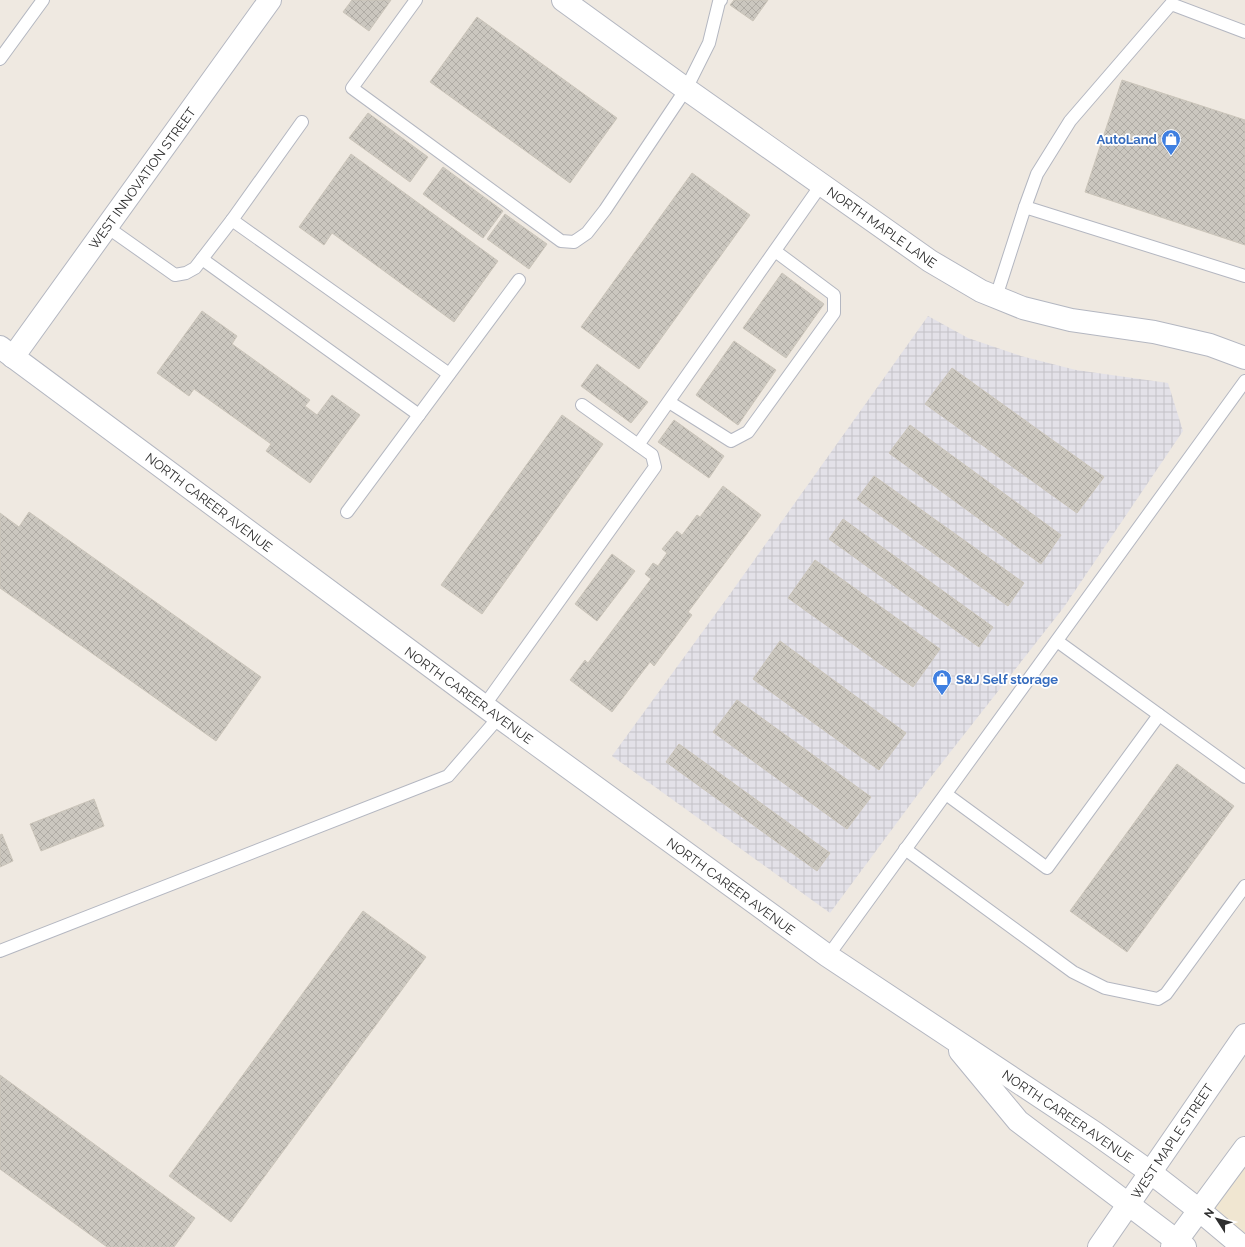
<svg xmlns="http://www.w3.org/2000/svg" width="1245" height="1247" font-family="Raleway,sans-serif">
  <defs>
    <pattern id="industrial-grid" width="8" height="8" patternUnits="userSpaceOnUse"><rect width="8" height="8" fill="#e3e1e8"/><path d="M0 4h8M4 0v8" fill="none" stroke="#c3c1c7"/></pattern>
    <pattern id="building-cross-hatch" width="8" height="8" patternUnits="userSpaceOnUse"><rect width="8" height="8" fill="#cbc7bf"/><path d="M0 0l8 8M0 8l8-8" fill="none" stroke="#afaba4"/></pattern>
  </defs>
  <rect width="100%" height="100%" fill="#efe9e1"/>
  <!-- industrial -->
  <polygon fill="url(#industrial-grid)" points="928,316 968,338 1021,356 1076,370 1168,383 1183,431 1064,607 930,778 830,913 612,756 730,594"/>
  <!-- education -->
  <polygon fill="#f0e6d1" points="1245,1147 1245,1243 1199,1210"/>
  <!-- building -->
  <g fill="url(#building-cross-hatch)" stroke="#cbc5ba">
    <polygon points="352,0 391,0 369,31 343,12"/>
    <polygon points="734,0 768,0 753,21 730,5"/>
    <polygon points="477,17 617,118 570,183 430,82"/>
    <polygon points="1122,80 1245,120 1245,245 1085,192"/>
    <polygon points="368,113 428,157 410,182 349,138"/>
    <polygon points="351,154 498,261 454,322 332,233 324,245 299,227"/>
    <polygon points="443,167 503,211 483,238 423,194"/>
    <polygon points="692,173 750,215 639,369 581,327"/>
    <polygon points="505,214 547,244 529,269 487,239"/>
    <polygon points="782,273 824,304 786,358 743,328"/>
    <polygon points="202,311 237,336 232,344 310,400 305,406 317,415 332,395 360,415 310,483 266,451 271,444 194,389 189,396 157,373"/>
    <polygon points="734,341 776,370 738,425 696,395"/>
    <polygon points="597,364 648,402 631,423 581,386"/>
    <polygon points="952,368 1104,477 1077,513 925,404"/>
    <polygon points="562,415 603,444 482,614 441,585"/>
    <polygon points="674,420 724,456 709,478 658,442"/>
    <polygon points="910,425 1061,535 1041,564 889,453"/>
    <polygon points="874,476 1024,583 1008,606 857,499"/>
    <polygon points="723,486 761,515 688,612 692,615 654,666 650,662 612,712 570,680 585,660 588,663 651,579 645,574 653,563 658,566 667,553 662,549 677,531 682,535 697,515 700,517"/>
    <polygon points="29,512 261,677 216,741 0,588 0,513 19,527"/>
    <polygon points="843,519 993,627 979,647 829,539"/>
    <polygon points="612,554 635,571 597,621 575,604"/>
    <polygon points="815,560 940,649 913,687 788,598"/>
    <polygon points="780,641 906,733 879,770 753,679"/>
    <polygon points="737,700 871,797 847,829 713,732"/>
    <polygon points="679,744 830,853 817,871 666,762"/>
    <polygon points="1177,764 1234,806 1127,952 1070,911"/>
    <polygon points="94,799 104,826 41,851 30,824"/>
    <polygon points="2,834 13,861 0,867 0,835"/>
    <polygon points="363,911 426,957 231,1222 169,1176"/>
    <polygon points="0,1075 195,1218 174,1247 107,1247 0,1169"/>
  </g>
  <g fill="none" stroke-linecap="round" stroke-linejoin="round">
    <!-- lane casing -->
    <g stroke="#b4b7c1" stroke-width="14">
      <g id="lane">
        <polyline points="416,0 352,88 561,241 574,242 587,233 605,210 686,89 709,43 719,2 721,0"/>
        <polyline points="0,59 43,0"/>
        <polyline points="1025,207 1037,174 1070,121 1171,4 1245,32"/>
        <polyline points="232,220 449,374"/>
        <polyline points="107,227 175,275 186,273 195,268 232,220 302,122"/>
        <polyline points="202,259 419,415"/>
        <polyline points="996,297 1025,207 1245,276"/>
        <polyline points="669,402 731,441 748,432 834,313 834,295 775,251"/>
        <polyline points="638,445 821,185"/>
        <polyline points="347,512 519,280"/>
        <polyline points="1057,641 1245,777"/>
        <polyline points="484,706 655,467 652,455 582,405"/>
        <polyline points="946,794 1047,868 1159,715"/>
        <polyline points="905,849 1073,972 1105,988 1158,999 1166,994 1245,886"/>
        <polyline points="0,951 448,776 499,717"/>
        <polyline points="828,956 1245,381"/>
      </g>
    </g>
    <!-- street casing -->
    <g stroke="#b4b7c1" stroke-width="24">
      <polyline id="street" points="563,0 686,89 930,261 981,291 1023,308 1071,320 1154,332 1210,345 1245,358"/>
    </g>
    <!-- secondary casing -->
    <g stroke="#b4b7c1" stroke-width="24">
      <g id="secondary">
        <polyline points="0,347 499,717 828,956 1095,1133 1150,1172 1199,1210 1243,1247"/>
        <polyline points="13,357 270,0"/>
        <polyline points="960,1051 1018,1121 1185,1247"/>
        <polyline points="1099,1247 1245,1035"/>
        <polyline points="1172,1247 1245,1148"/>
      </g>
    </g>
    <!-- lane -->
    <use href="#lane" stroke="#fff" stroke-width="12"/>
    <!-- street -->
    <use href="#street" stroke="#fff" stroke-width="22"/>
    <!-- secondary -->
    <use href="#secondary" stroke="#fff" stroke-width="22"/>
  </g>
  <!-- icons -->
  <defs>
    <g id="shop-pin" transform="scale(1)"><path d="M0 17L-7.5 6A9.5 9.5 0 1 1 7.5 6Z" fill="#3f7fe0" stroke="#fff"/><path d="M-5-2.5h2.3a2.7 3.5 0 0 1 5.4 0H5L5.5 6h-11ZM-1.5-2.5h3a1.5 2.3 0 0 0-3 0Z" fill="#fff"/></g>
  </defs>
  <g fill-rule="evenodd">
    <use href="#shop-pin" x="1171" y="139"/>
    <use href="#shop-pin" x="942" y="679"/>
  </g>
  <g text-anchor="middle" stroke-width="3.5" stroke-linejoin="round" paint-order="stroke">
    <!-- shop labels -->
    <g font-size="13" font-weight="bold" fill="#366cbe" stroke="#fff" text-anchor="end">
      <text x="1157" y="144">AutoLand</text>
      <text x="956" y="684" text-anchor="start">S&amp;J Self storage</text>
    </g>
    <!-- street labels -->
    <g font-size="13" fill="#2e2e2e" stroke="#fff">
      <text transform="translate(142 178) rotate(-54)" y="5">WEST INNOVATION STREET</text>
      <text transform="translate(882 227) rotate(35)" y="5">NORTH MAPLE LANE</text>
      <text transform="translate(209 502) rotate(37)" y="5">NORTH CAREER AVENUE</text>
      <text transform="translate(469 695) rotate(36)" y="5">NORTH CAREER AVENUE</text>
      <text transform="translate(731 886) rotate(36)" y="5">NORTH CAREER AVENUE</text>
      <text transform="translate(1068 1116) rotate(34)" y="5">NORTH CAREER AVENUE</text>
      <text transform="translate(1172 1141) rotate(-56)" y="5">WEST MAPLE STREET</text>
    </g>
  </g>
  <!-- north arrow -->
  <g transform="translate(1217 1219) rotate(306)" stroke="#ffffff" stroke-width="3" paint-order="stroke">
  <path d="M0-3L7 15L0 10L-7 15Z" fill="#2e2e2e"/>
  <text y="-6" font-size="11" font-weight="bold" text-anchor="middle" fill="#2e2e2e">N</text>
  </g>
</svg>
